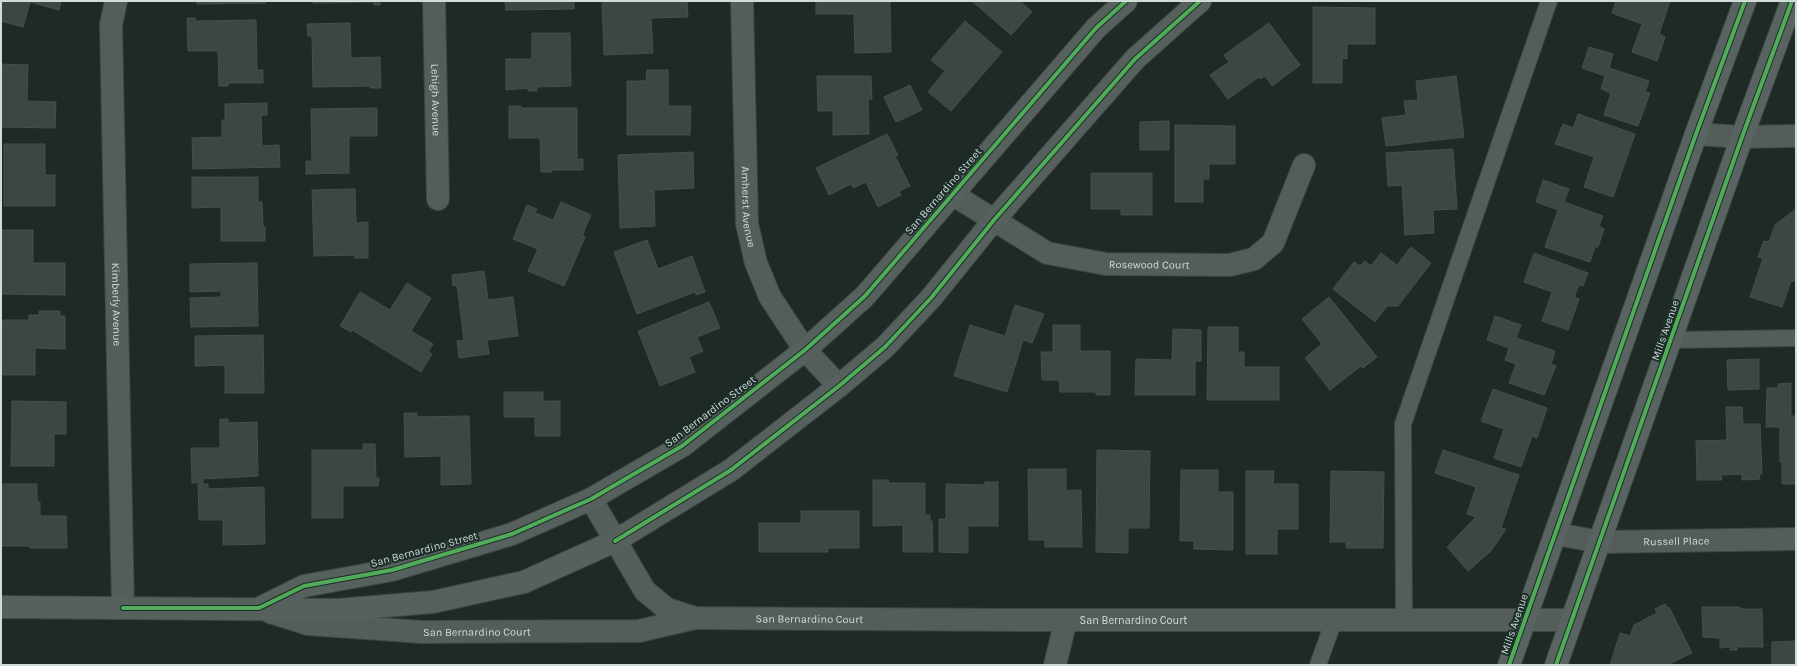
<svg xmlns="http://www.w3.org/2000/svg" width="1797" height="666" font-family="Karla,sans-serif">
  <rect width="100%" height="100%" fill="#1f2926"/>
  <!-- building -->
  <g fill="#3c4643" stroke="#474f4c">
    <polygon points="1,1 61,1 59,10 30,2 23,27 1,21"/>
    <polygon points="197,1 265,1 266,3 197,4"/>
    <polygon points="313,1 380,1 380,5 374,5 374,2 313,3"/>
    <polygon points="505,1 574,1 574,9 506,10"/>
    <polygon points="602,1 687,1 688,17 651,18 653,53 604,55"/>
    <polygon points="816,1 890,1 891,52 855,53 854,14 816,14"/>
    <polygon points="972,1 1020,1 1032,12 1011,35"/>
    <polygon points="1616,1 1670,1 1659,34 1665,37 1657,61 1632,52 1642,24 1612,13"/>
    <polygon points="1313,7 1375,8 1375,44 1347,44 1347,59 1342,58 1342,83 1313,83"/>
    <polygon points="187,18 195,18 196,21 256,20 257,70 263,70 263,83 228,83 228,86 219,86 218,51 188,51"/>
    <polygon points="965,21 1002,52 951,111 928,92 945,71 931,60"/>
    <polygon points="350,23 351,58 380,57 381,88 370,88 370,86 313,87 312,36 308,36 307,24"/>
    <polygon points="1269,23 1300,65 1272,86 1265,76 1260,79 1259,77 1228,99 1210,75 1229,62 1224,55"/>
    <polygon points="532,33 570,33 571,86 537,87 537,91 528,91 528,88 506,90 506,59 532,59"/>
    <polygon points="1589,47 1613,54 1609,68 1649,81 1645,92 1650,93 1638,126 1604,115 1611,93 1601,89 1605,76 1582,68"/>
    <polygon points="1,64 28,65 27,101 56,102 55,128 1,127"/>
    <polygon points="647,70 668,70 668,106 691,106 690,135 627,135 627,81 646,81"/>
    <polygon points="817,76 871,76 872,99 868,99 869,134 833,135 833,111 818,111"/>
    <polygon points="1456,76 1464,137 1386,146 1382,118 1406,115 1404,101 1418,100 1416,81"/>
    <polygon points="910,85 922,110 896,122 884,97"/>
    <polygon points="267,103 267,115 261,115 262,146 279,145 280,167 193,169 192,138 222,137 222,120 225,120 225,104"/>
    <polygon points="509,106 521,106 521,108 577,108 577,159 583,159 583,170 552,170 552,172 541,172 540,138 509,138"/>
    <polygon points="377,108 377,136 349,136 349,173 306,174 306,161 312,161 311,109"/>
    <polygon points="1578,114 1635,134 1613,197 1584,187 1594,157 1555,144 1563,124 1573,128"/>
    <polygon points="1169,121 1169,150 1140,150 1140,122"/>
    <polygon points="1175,125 1235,126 1235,164 1209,164 1209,179 1203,179 1203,202 1175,202"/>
    <polygon points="887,134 898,155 895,156 910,186 899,191 901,195 878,207 866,182 853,188 851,184 829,195 816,168"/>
    <polygon points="4,144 45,144 45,175 55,175 55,206 4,206"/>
    <polygon points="1453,149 1457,209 1433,210 1434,233 1405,235 1402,185 1388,186 1386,153"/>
    <polygon points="693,152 694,188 654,190 655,226 620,228 618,155"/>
    <polygon points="1091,173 1152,173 1152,215 1121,215 1121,209 1091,209"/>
    <polygon points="192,177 258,177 258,202 262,202 263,227 265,227 265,241 221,241 221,207 192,208"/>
    <polygon points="1543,180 1569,189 1564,202 1603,216 1599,226 1604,229 1598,247 1595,247 1590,262 1545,247 1558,210 1536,202"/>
    <polygon points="355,189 356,223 368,222 368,258 355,258 355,255 314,256 312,190"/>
    <polygon points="561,202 591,215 582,236 585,237 564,286 528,271 538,249 513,239 527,205 537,209 535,213 553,220"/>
    <polygon points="1796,209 1796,282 1791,281 1782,307 1750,297 1763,258 1758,257 1764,241 1769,242 1775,225"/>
    <polygon points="1,230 33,230 33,263 65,263 65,295 1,294"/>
    <polygon points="647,240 658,269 692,256 705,292 696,295 695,292 637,314 614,252"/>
    <polygon points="1411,247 1431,263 1398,306 1387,306 1375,322 1333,289 1354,262 1360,266 1365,261 1371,266 1381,253 1397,265"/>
    <polygon points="1534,253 1588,273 1583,286 1579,285 1574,297 1579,299 1568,330 1542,321 1552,292 1524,282"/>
    <polygon points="257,263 258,326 191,327 190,298 221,297 221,291 190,292 190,264"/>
    <polygon points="484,271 488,300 513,297 518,336 487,340 489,354 459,358 457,341 464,340 457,285 453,286 452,275"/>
    <polygon points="407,283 431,298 411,331 433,344 428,352 432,354 421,372 352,330 351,332 340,326 360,292 390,310"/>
    <polygon points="1329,297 1377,357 1363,368 1361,366 1330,390 1305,358 1322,344 1302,319"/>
    <polygon points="709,302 720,328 697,337 703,351 689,357 695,372 660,386 638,331"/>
    <polygon points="1015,305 1044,314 1032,343 1023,340 1007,392 954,376 970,325 1005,336"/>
    <polygon points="39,311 60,311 60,316 65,316 65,349 35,348 35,375 1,375 1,320 29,320 29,315 39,315"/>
    <polygon points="1495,316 1521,325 1516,338 1555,351 1551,364 1556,366 1544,395 1509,383 1516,364 1505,360 1509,348 1487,340"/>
    <polygon points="1053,325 1080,325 1080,351 1110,351 1110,395 1096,395 1096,392 1060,392 1059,380 1042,380 1041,352 1053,352"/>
    <polygon points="1208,327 1238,327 1238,352 1244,352 1244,367 1279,367 1279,400 1207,400"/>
    <polygon points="1173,329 1201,330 1201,361 1195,361 1195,395 1135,395 1136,359 1172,360"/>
    <polygon points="263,335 264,393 225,393 225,365 195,366 195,336"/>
    <polygon points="1759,359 1759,389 1728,390 1727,360"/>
    <polygon points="1791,383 1791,416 1796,416 1796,484 1782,484 1782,462 1780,462 1780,427 1766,427 1767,388 1778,388 1778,384"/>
    <polygon points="1493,389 1547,408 1537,438 1532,436 1521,467 1494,458 1504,429 1481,421"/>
    <polygon points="504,392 543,392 543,401 560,401 560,436 535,436 535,417 504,417"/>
    <polygon points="12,401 66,402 66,434 54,434 54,466 11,466"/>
    <polygon points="1726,407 1742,407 1743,424 1760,424 1762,474 1759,474 1760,479 1742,480 1742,474 1721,475 1722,480 1697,480 1696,441 1727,440"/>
    <polygon points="404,413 417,413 417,417 469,416 471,484 441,485 441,456 405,457"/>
    <polygon points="220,419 228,419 228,423 257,422 258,476 203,479 203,483 192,483 191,448 220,448"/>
    <polygon points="363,444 375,444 376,478 379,478 378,486 343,486 343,518 312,518 312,450 363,450"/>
    <polygon points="1097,450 1150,451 1149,528 1128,528 1128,553 1096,552"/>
    <polygon points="1443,450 1519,475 1501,528 1506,529 1491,551 1468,571 1447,547 1476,517 1467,514 1476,487 1435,473"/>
    <polygon points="1028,469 1066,469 1066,491 1081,490 1082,547 1045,547 1045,540 1029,540"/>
    <polygon points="1181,470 1218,470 1218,492 1233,492 1233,550 1194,549 1194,541 1180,541"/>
    <polygon points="1246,471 1274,471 1273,484 1298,484 1298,529 1277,529 1277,554 1246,554"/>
    <polygon points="1331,471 1384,472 1383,548 1346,548 1346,542 1330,542"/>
    <polygon points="873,480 888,480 889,483 925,483 925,515 930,515 930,521 932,521 933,552 903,552 903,525 873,526"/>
    <polygon points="985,482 998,482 998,526 968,526 968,553 939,552 939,519 946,519 946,484 985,485"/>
    <polygon points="1,484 37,484 37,502 40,502 40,516 66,516 67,548 30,548 30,546 1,546"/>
    <polygon points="198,484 208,484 208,489 264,487 265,544 223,545 223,520 199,520"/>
    <polygon points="801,511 859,511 859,548 828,548 828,552 759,552 759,523 801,523"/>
    <polygon points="1665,604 1667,608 1669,607 1692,653 1667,665 1610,665 1620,633 1630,636 1634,625 1657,613 1655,609"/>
    <polygon points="1702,607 1740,607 1740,609 1762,609 1763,647 1737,647 1737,650 1730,650 1730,647 1720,648 1720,638 1703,637"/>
    <polygon points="1796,641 1796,665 1772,665 1772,642"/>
  </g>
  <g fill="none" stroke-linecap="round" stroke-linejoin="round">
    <!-- service casing -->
    <g stroke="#3e4543" stroke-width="18">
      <g id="service">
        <polyline points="1671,340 1796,338"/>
        <polyline points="1404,619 1403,424 1549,1"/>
        <polyline points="1318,665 1334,620"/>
      </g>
    </g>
    <!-- minor casing -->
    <g stroke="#3e4543" stroke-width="24">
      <g id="minor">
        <path id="s1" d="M116 1 111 25 123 608"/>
        <path id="s2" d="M434 1 438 199"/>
        <path id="s3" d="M742 1 747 224 756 263 770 297 805 350 839 386"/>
        <polyline points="1696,134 1742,137 1796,136"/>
        <path id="s4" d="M952 194 1047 253 1106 264 1230 265 1254 259 1273 243 1304 165"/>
        <path id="s5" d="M591 499 645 591 667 609 695 618 1019 620H1571"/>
        <path id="s6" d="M1556 534 1601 542 1796 539"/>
        <path id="s7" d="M270 612 308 624 422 632 639 631 695 618"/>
        <polyline points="1055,665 1066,620"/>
      </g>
    </g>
    <!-- secondary casing -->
    <g stroke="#3e4543" stroke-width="24">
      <g id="secondary">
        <polyline points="1,607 337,610 433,602 524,582 615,541 731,470 839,386 885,347 931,298 994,220 1135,59 1200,1"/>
        <polyline points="262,607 304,586 392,570 512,534 591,499 682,446 805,350 865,296 1096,28 1126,1"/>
      </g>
    </g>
    <!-- primary casing -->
    <g stroke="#3e4543" stroke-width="24">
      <g id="primary">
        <polyline points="1509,665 1696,134 1745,1"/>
        <polyline points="1556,665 1742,137 1792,1"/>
      </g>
    </g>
    <!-- service -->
    <use href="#service" stroke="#555d5a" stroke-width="16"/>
    <!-- minor -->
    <use href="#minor" stroke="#555d5a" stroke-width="22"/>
    <!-- secondary -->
    <use href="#secondary" stroke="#56605d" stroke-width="22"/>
    <!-- primary -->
    <use href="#primary" stroke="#586461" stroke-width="22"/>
    <!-- cycleway casing -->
    <g stroke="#1b2d28" stroke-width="6">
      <g id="cycleway">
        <polyline points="615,541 731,470 839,386 885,347 931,298 994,220 1135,59 1200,1"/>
        <polyline points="123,608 259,608 304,586 392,570 512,534 591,499 682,446 805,350 865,296 1096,28 1126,1"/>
        <polyline points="1509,665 1696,134 1745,1"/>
        <polyline points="1556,665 1742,137 1792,1"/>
      </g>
    </g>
    <!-- cycleway -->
    <use href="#cycleway" stroke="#51ab58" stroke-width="4"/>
  </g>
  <g text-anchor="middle" stroke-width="4" stroke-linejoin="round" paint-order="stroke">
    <!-- street labels -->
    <g font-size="11" fill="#d1dcd8" stroke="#1b2d28">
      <text dy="4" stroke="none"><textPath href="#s2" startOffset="99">Lehigh Avenue</textPath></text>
      <text transform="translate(943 191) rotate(-49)" y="4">San Bernardino Street</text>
      <text dy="4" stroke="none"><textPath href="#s3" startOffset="206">Amherst Avenue</textPath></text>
      <text dy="4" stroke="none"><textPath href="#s4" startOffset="215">Rosewood Court</textPath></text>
      <text dy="4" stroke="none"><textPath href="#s1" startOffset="304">Kimberly Avenue</textPath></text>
      <text transform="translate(1665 330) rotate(-71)" y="4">Mills Avenue</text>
      <text transform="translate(710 411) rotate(-37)" y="4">San Bernardino Street</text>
      <text dy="4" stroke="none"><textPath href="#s6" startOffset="121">Russell Place</textPath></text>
      <text transform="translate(424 549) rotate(-15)" y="4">San Bernardino Street</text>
      <text dy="4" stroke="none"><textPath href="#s5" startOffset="279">San Bernardino Court</textPath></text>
      <text dy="4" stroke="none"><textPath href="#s5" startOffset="603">San Bernardino Court</textPath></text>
      <text transform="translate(1514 624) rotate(-71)" y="4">Mills Avenue</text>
      <text dy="4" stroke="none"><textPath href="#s7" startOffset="209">San Bernardino Court</textPath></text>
    </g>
  </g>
  <!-- border -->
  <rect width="1797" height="666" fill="none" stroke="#d1dcd8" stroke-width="4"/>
</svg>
